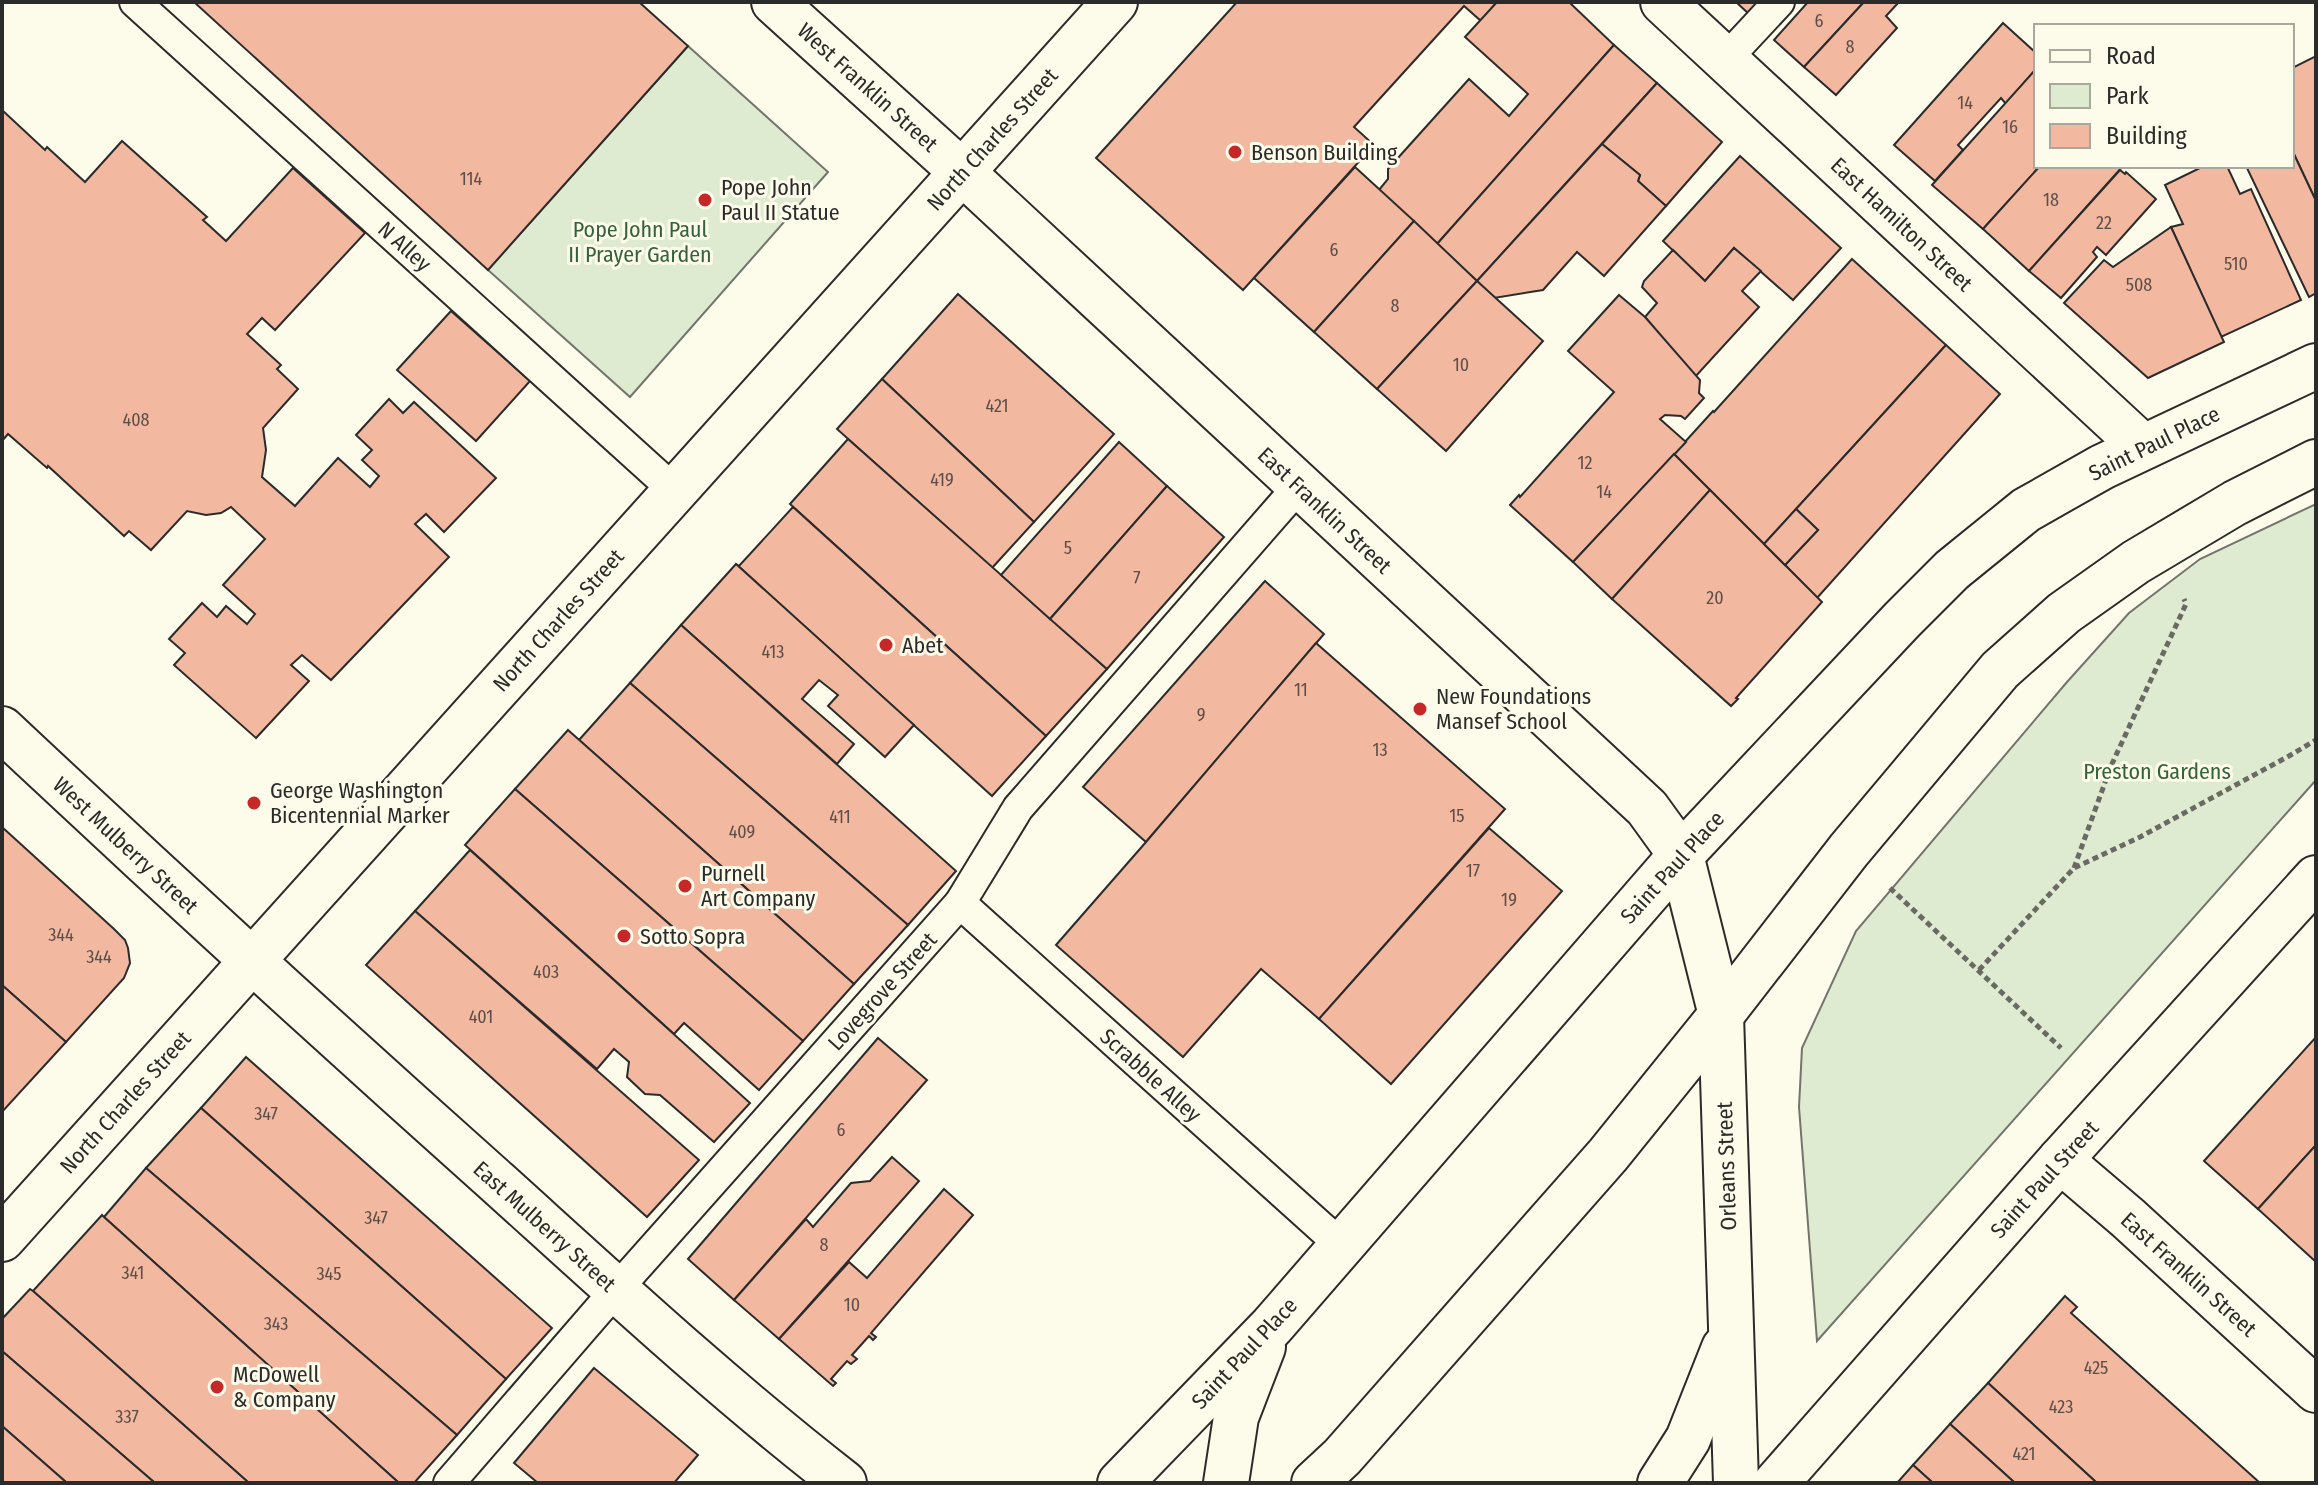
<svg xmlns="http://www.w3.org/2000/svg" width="2318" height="1485" font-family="'Fira Sans Condensed',sans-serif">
  <rect width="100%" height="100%" fill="#fdfbea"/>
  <!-- green -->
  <g fill="#deebd1" stroke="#74746e" stroke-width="2">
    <polygon points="688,46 828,172 630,397 488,270"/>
    <polygon points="2316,504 2316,780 1817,1341 1799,1107 1802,1048 1856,931 2067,682 2129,613 2200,559"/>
  </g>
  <!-- building -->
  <g fill="#f2b8a0" stroke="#2b2b2b" stroke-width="2">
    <polygon points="194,2 639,2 688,46 488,270"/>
    <polygon points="1237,2 1497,2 1481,21 1464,6 1354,127 1374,145 1243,290 1096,158"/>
    <polygon points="1497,2 1569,2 1614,45 1437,244 1379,190 1388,179 1388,169 1469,79 1509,116 1528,94 1465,37"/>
    <polygon points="1736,2 1760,2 1749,14"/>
    <polygon points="1808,2 1864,2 1804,67 1774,40"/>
    <polygon points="1864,2 1899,2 1886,16 1897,28 1836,95 1804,67"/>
    <polygon points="2003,23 2036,53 2036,69 2006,104 2001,98 1958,145 1963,150 1935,181 1894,145"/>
    <polygon points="1614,45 1657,83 1477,281 1437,244"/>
    <polygon points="2316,56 2316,201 2292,150 2292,68"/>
    <polygon points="2036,69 2036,166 2040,166 1983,229 1932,185"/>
    <polygon points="1657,83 1722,142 1666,206 1638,181 1640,175 1602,144"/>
    <polygon points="2,110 45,150 47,147 85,182 122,141 207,217 203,220 226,241 293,168 365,233 275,330 262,318 247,334 281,365 277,369 298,389 263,428 266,450 262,477 295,506 338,458 370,487 379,476 362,460 372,450 356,435 389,399 403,413 414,402 496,478 444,532 426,514 415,524 449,557 331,680 302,655 291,665 309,681 256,738 174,665 185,653 169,639 202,603 217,617 226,606 247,624 255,614 223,585 265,539 231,507 221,513 206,515 187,511 151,550 129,531 124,536 48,466 47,468 8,434 2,441"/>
    <polygon points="1602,144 1640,175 1638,181 1666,206 1604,276 1577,252 1543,290 1494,298 1477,281"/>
    <polygon points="2292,150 2316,201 2316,293 2309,297 2246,166 2292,166"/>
    <polygon points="1740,156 1841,248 1793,300 1734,248 1705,281 1663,241"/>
    <polygon points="2040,166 2123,166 2029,271 1983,229"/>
    <polygon points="2204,166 2227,166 2240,194 2251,189 2301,300 2221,337 2171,227 2183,224 2165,185"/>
    <polygon points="1355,167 1414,221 1314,332 1254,278"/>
    <polygon points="2120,170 2125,174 2126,172 2156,199 2106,255 2097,247 2093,252 2097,257 2061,298 2029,271"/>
    <polygon points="1414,221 1477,281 1377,389 1314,332"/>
    <polygon points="2171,227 2224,342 2148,378 2064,303 2104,260 2113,267"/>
    <polygon points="1734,248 1761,271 1742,291 1759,307 1695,377 1645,317 1657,303 1642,287 1644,281 1673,250 1705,281"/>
    <polygon points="1852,259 1946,345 1764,544 1674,454 1713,411 1714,412"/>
    <polygon points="1477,281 1543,341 1446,451 1377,389"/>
    <polygon points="958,294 1114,434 1034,522 882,379"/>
    <polygon points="1619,295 1645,317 1700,380 1699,393 1704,398 1685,419 1681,416 1665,415 1660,419 1686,442 1573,562 1510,505 1519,495 1520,497 1614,392 1568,351"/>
    <polygon points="451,311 530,381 476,441 397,370"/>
    <polygon points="1946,345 2000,394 1817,598 1785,565 1818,530 1796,509"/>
    <polygon points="882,379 1034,522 992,568 837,429"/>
    <polygon points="848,439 1107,669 1046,736 790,504"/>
    <polygon points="1119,442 1167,486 1050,619 1001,575"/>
    <polygon points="1674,454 1710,490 1612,599 1573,562"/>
    <polygon points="1167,486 1224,537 1107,669 1050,619"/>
    <polygon points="1710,490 1822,602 1736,698 1738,699 1731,706 1612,599"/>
    <polygon points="793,507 1046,736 992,796 736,564 739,566"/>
    <polygon points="1796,509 1818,530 1785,565 1764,544"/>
    <polygon points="736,564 914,725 885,757 828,706 838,695 819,680 802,699 854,744 837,764 681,625"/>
    <polygon points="1265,581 1324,634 1146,842 1083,787"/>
    <polygon points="681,625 956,871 908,925 630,683"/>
    <polygon points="1316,643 1505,809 1319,1019 1261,969 1183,1057 1056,945 1146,842"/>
    <polygon points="630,683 908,925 854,984 579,740"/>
    <polygon points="568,730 854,984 803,1041 515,789"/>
    <polygon points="515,789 803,1041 759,1090 684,1023 674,1034 465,845"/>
    <polygon points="2,827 114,929 125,940 128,948 130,963 124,978 66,1042 2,985"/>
    <polygon points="1489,828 1562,891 1391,1084 1319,1019"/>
    <polygon points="470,850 750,1103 714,1142 660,1095 645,1094 627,1077 629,1062 614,1049 597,1069 415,911"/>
    <polygon points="415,911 699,1160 647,1217 366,965"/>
    <polygon points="2,985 66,1042 2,1112"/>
    <polygon points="2316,1037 2316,1145 2258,1209 2204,1161"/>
    <polygon points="878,1038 927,1080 734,1300 688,1259"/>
    <polygon points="246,1057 552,1328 506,1379 201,1108"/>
    <polygon points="201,1108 506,1379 457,1435 146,1168"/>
    <polygon points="2316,1145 2316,1262 2258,1209"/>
    <polygon points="892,1157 919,1181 779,1339 734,1300 806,1219 813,1227 851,1183 870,1181"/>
    <polygon points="146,1168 457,1435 414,1483 399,1483 104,1217"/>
    <polygon points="944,1189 973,1215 871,1333 876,1337 873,1340 869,1336 852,1355 857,1359 851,1364 847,1361 831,1379 836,1383 833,1386 779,1339 849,1262 867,1278"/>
    <polygon points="102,1215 104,1217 399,1483 249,1483 33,1291"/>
    <polygon points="30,1289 33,1291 249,1483 155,1483 2,1351 2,1319"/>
    <polygon points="2065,1296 2077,1307 2071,1313 2260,1483 2097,1483 1988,1383"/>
    <polygon points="2,1351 155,1483 67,1483 2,1426"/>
    <polygon points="594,1368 698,1455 674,1483 538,1483 514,1463"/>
    <polygon points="1988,1383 2097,1483 2015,1483 1950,1424"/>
    <polygon points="1950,1424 2015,1483 1933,1483 1913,1465"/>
    <polygon points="2,1426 67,1483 2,1483"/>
    <polygon points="1913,1465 1933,1483 1897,1483"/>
  </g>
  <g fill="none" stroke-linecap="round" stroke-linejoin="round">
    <!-- lane casing -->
    <g stroke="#2b2b2b" stroke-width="34">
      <g id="lane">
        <polyline points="135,2 675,491"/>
        <polyline points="1725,60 1779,2"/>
        <polyline points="960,903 1342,1246"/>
        <polyline points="449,1483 616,1290 960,903 1018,808 1299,486"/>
      </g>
    </g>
    <!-- street casing -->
    <g stroke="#2b2b2b" stroke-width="48">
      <g id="street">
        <polyline points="1663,2 2142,446"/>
        <polyline points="2060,1160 2128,1218 2316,1390"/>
      </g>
    </g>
    <!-- secondary casing -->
    <g stroke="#2b2b2b" stroke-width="48">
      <polyline id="secondary" points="2,1239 1115,2"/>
    </g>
    <!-- primary casing -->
    <g stroke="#2b2b2b" stroke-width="48">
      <g id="primary">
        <polyline points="774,2 962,172 1647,808 1681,855 1721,1015 1736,1483"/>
        <path d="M2 729C165 882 330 1033 497 1182 611 1285 723 1389 844 1483"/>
        <polyline points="1120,1483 1272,1326 1681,855 1902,620 1952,570 2026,510 2102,467 2316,366"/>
        <polyline points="1226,1483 1236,1417 1263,1347"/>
        <polyline points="1314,1483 1342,1457 1608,1155 1721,1015 1849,850 2000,670 2064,613 2136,562 2235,503 2316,462"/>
        <polyline points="1660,1483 1688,1439 1724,1348"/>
        <polyline points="1776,1483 2060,1160 2316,878"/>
      </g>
    </g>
    <!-- path -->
    <g stroke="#6a6964" stroke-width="5" stroke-dasharray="6 4" stroke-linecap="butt">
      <polyline points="2074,868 2111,766 2186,604 2184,599"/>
      <polyline points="1890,888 2061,1048"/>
      <polyline points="1979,970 2074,868 2140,837 2289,756 2316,740"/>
    </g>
    <!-- lane -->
    <use href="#lane" stroke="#fdfbea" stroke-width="30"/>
    <!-- street -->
    <use href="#street" stroke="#fdfbea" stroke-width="44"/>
    <!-- secondary -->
    <use href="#secondary" stroke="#fdfbea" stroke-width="44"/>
    <!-- primary -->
    <use href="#primary" stroke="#fdfbea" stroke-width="44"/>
  </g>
  <!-- markers -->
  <g fill="#c62828" stroke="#fdfbea" stroke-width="3">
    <circle cx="1235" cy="152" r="8"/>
    <circle cx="705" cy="200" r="8"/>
    <circle cx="886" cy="645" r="8"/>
    <circle cx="1420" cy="709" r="8"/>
    <circle cx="254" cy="803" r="8"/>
    <circle cx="685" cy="886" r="8"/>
    <circle cx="624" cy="936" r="8"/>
    <circle cx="217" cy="1387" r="8"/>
  </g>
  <g text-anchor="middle" stroke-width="6" stroke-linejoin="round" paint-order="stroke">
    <!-- number labels -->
    <g font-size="18" fill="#5d4e48">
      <text x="1819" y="27">6</text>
      <text x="1850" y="53">8</text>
      <text x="1965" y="109">14</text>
      <text x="2010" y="133">16</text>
      <text x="471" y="185">114</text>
      <text x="2051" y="206">18</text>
      <text x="2104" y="229">22</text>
      <text x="1334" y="256">6</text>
      <text x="2236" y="270">510</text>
      <text x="2139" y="291">508</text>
      <text x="1395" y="312">8</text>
      <text x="1461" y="371">10</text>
      <text x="997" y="412">421</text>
      <text x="136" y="426">408</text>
      <text x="1585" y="469">12</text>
      <text x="942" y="486">419</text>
      <text x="1604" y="498">14</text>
      <text x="1068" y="554">5</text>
      <text x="1137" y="584">7</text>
      <text x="1715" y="604">20</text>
      <text x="773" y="658">413</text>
      <text x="1301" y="696">11</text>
      <text x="1201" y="721">9</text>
      <text x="1380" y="756">13</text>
      <text x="1457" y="822">15</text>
      <text x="840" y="823">411</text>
      <text x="742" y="838">409</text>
      <text x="1473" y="877">17</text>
      <text x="1509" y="906">19</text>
      <text x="61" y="941">344</text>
      <text x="99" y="963">344</text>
      <text x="546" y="978">403</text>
      <text x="481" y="1023">401</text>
      <text x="266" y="1120">347</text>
      <text x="841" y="1136">6</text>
      <text x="376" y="1224">347</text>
      <text x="824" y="1251">8</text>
      <text x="133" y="1279">341</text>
      <text x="329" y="1280">345</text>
      <text x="852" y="1311">10</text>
      <text x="276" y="1330">343</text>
      <text x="2096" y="1374">425</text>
      <text x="2061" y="1413">423</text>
      <text x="127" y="1423">337</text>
      <text x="2024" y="1460">421</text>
    </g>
    <!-- street labels -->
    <g font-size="22" fill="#2b2b2b" stroke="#fdfbea">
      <text transform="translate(868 87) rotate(42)" y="8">West Franklin Street</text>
      <text transform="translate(992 139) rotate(-48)" y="8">North Charles Street</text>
      <text transform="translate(1902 224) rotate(43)" y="8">East Hamilton Street</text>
      <text transform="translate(405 246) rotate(42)" y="8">N Alley</text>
      <text transform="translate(2154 443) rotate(-26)" y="8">Saint Paul Place</text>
      <text transform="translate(1325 510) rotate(43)" y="8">East Franklin Street</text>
      <text transform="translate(558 620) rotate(-48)" y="8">North Charles Street</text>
      <text transform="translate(126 845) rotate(43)" y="8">West Mulberry Street</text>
      <text transform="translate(1672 867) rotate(-48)" y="8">Saint Paul Place</text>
      <text transform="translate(882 991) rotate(-48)" y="8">Lovegrove Street</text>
      <text transform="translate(1151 1075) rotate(42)" y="8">Scrabble Alley</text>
      <text transform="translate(125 1102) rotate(-48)" y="8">North Charles Street</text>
      <text transform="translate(1726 1166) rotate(-92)" y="8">Orleans Street</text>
      <text transform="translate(2044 1179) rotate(-48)" y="8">Saint Paul Street</text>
      <text transform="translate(545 1226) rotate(42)" y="8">East Mulberry Street</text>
      <text transform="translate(2189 1274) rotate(42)" y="8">East Franklin Street</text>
      <text transform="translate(1244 1353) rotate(-47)" y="8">Saint Paul Place</text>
    </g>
    <!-- poi labels -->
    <g font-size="22" fill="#2b2b2b" stroke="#fdfbea" text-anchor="start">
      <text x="1251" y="160">Benson Building</text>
      <text x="721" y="195">Pope John<tspan x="721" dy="25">Paul II Statue</tspan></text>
      <text x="902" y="653">Abet</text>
      <text x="1436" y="704">New Foundations<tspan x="1436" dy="25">Mansef School</tspan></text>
      <text x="270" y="798">George Washington<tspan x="270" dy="25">Bicentennial Marker</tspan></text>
      <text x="701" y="881">Purnell<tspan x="701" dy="25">Art Company</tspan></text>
      <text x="640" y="944">Sotto Sopra</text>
      <text x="233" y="1382">McDowell<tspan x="233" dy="25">&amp; Company</tspan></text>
    </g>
    <!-- park labels -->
    <g font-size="22" fill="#34623c" stroke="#fdfbea">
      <text x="640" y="237">Pope John Paul<tspan x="640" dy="25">II Prayer Garden</tspan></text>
      <text x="2157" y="779">Preston Gardens</text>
    </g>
  </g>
  <!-- border -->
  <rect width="2318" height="1485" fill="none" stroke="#2b2b2b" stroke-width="8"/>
  <!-- legend -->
  <rect x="2034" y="24" width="260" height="144" fill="#fdfbea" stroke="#a9a89e" stroke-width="2"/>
  <rect x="2050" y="50" width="40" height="12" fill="#fdfbea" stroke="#a9a89e" stroke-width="2"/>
  <text x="2106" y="64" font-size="24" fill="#2b2b2b">Road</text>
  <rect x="2050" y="84" width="40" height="24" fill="#deebd1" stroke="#a9a89e" stroke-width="2"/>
  <text x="2106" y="104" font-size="24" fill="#2b2b2b">Park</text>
  <rect x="2050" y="124" width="40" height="24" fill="#f2b8a0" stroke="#a9a89e" stroke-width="2"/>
  <text x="2106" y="144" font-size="24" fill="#2b2b2b">Building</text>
</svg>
